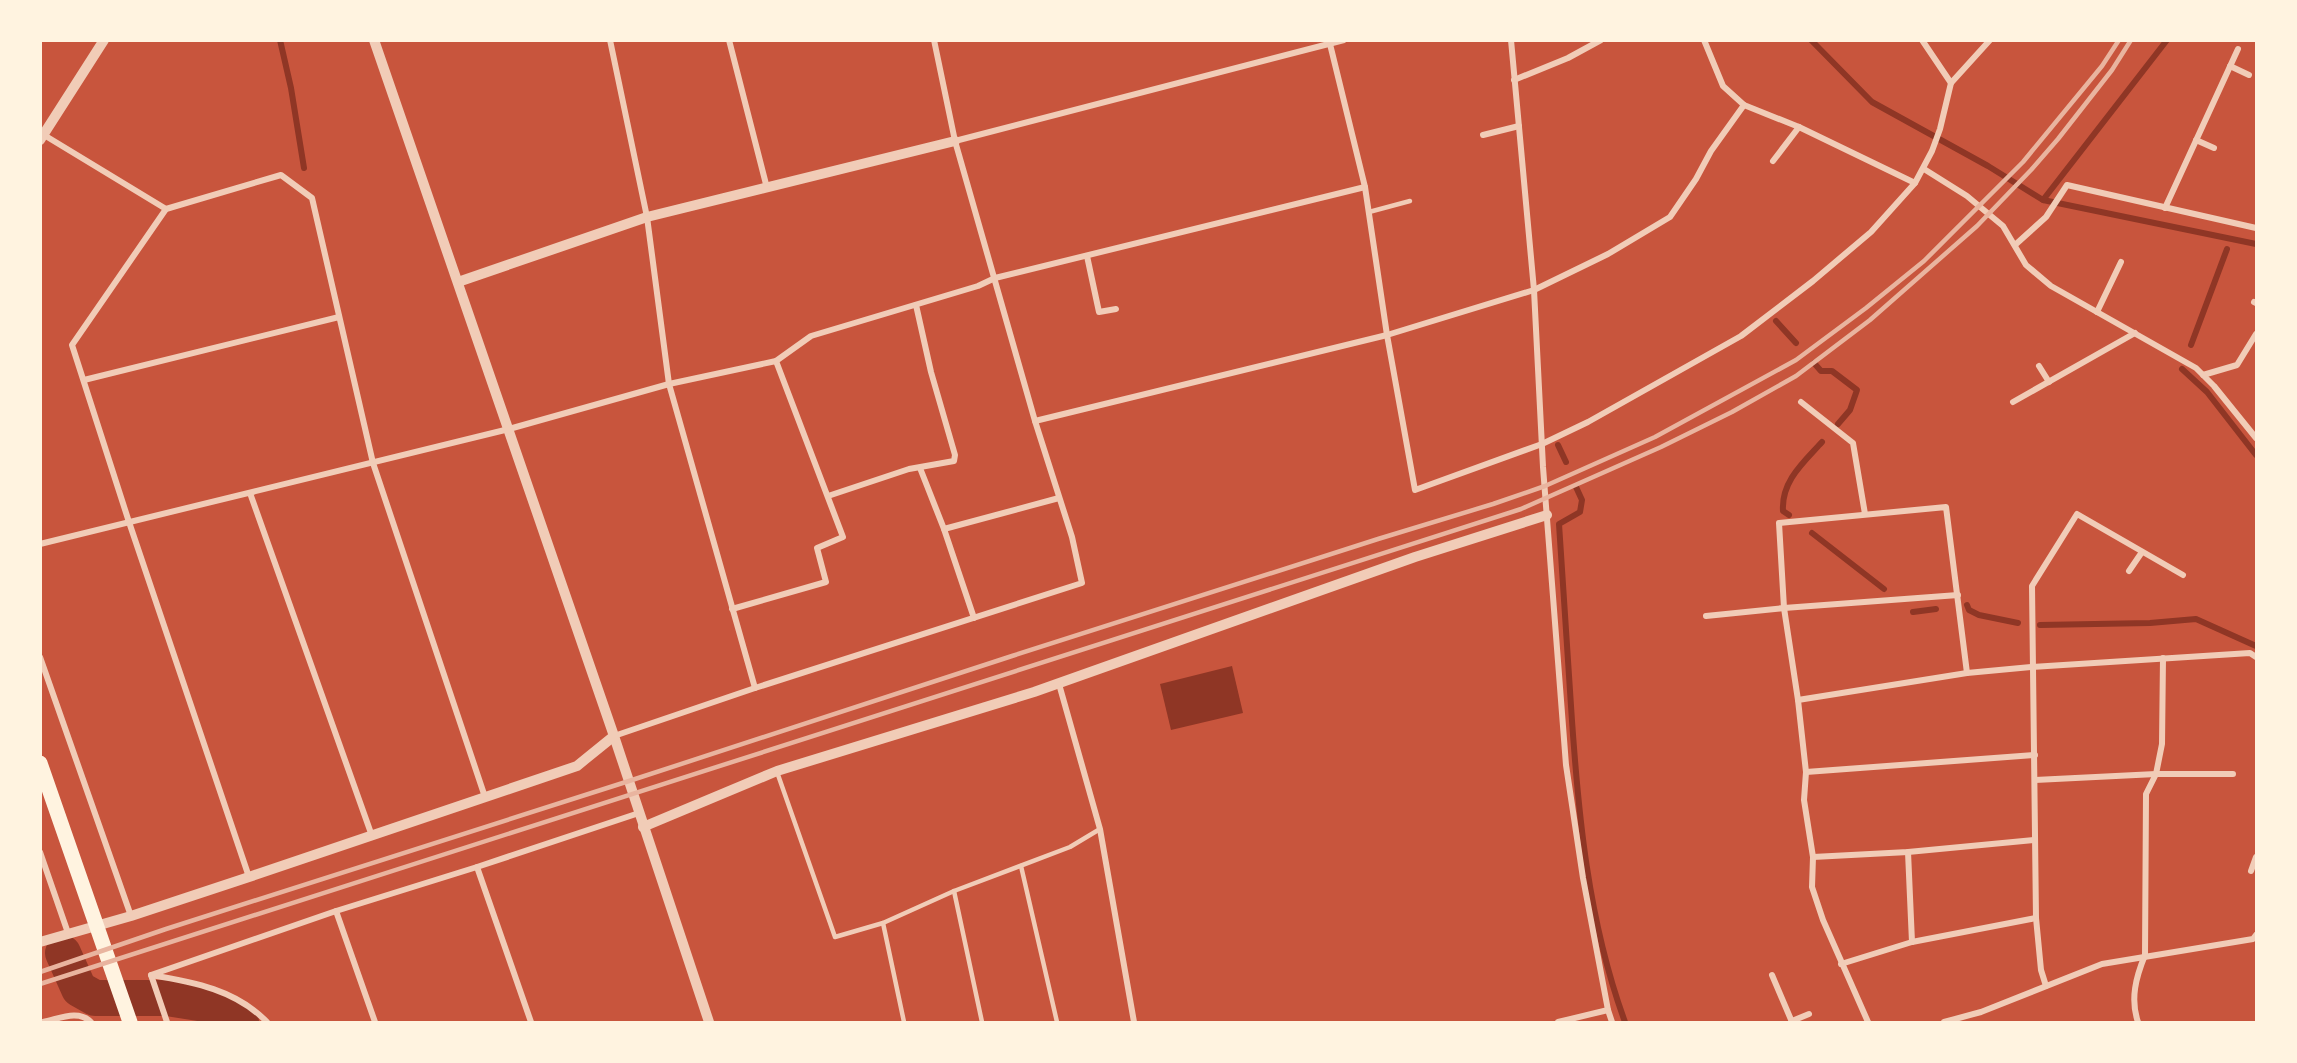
<svg xmlns="http://www.w3.org/2000/svg" width="2297" height="1063" font-family="Karla,sans-serif">
  <rect width="100%" height="100%" fill="#c8553d"/>
  <!-- water -->
  <polygon fill="#8f3625" points="1232,666 1243,713 1171,730 1160,684"/>
  <g fill="none" stroke-linecap="round" stroke-linejoin="round">
    <!-- stream -->
    <g stroke="#8f3625" stroke-width="6">
      <polyline points="280,40 291,88 304,168"/>
      <polyline points="1811,40 1872,102 1988,166 2043,200 2256,244"/>
      <polyline points="2043,200 2167,40"/>
      <polyline points="1776,321 1796,343"/>
      <polyline points="2191,345 2227,249"/>
      <polyline points="1814,363 1821,371 1832,371 1857,390 1850,410 1838,424"/>
      <polyline points="2182,369 2207,392 2256,455"/>
      <polyline points="1558,445 1566,462"/>
      <path d="M1576 487 1582 500 1580 512 1559 524C1563 585 1567 645 1571 706 1578 813 1588 921 1625 1022"/>
      <path d="M1789 515 1783 511C1781 481 1804 462 1822 442"/>
      <polyline points="1812,533 1884,589"/>
      <polyline points="1967,605 1969,610 1979,615 2018,623"/>
      <polyline points="1913,612 1936,609"/>
      <polyline points="2040,625 2150,623 2196,619 2256,646"/>
    </g>
    <!-- river -->
    <polyline stroke="#8f3625" stroke-width="36" points="63,953 79,989 95,998 167,998 205,1004 234,1017 241,1022"/>
    <!-- service -->
    <g stroke="#f1ccb7" stroke-width="4.5">
      <polyline points="1369,212 1410,201"/>
      <polyline points="777,772 835,937 883,923 954,891 1070,847 1100,829"/>
      <polyline points="1021,866 1057,1022"/>
      <polyline points="954,891 982,1022"/>
      <polyline points="883,923 904,1022"/>
    </g>
    <!-- minor -->
    <g stroke="#f1ccb7" stroke-width="6">
      <polyline points="610,40 647,217 669,384 755,688"/>
      <polyline points="729,40 767,188"/>
      <polyline points="1329,40 1365,187 1387,335 1415,490 1542,444 1588,422 1741,336 1813,281 1871,232 1915,183 1932,151 1940,129 1951,83 1990,40"/>
      <polyline points="1511,40 1534,290 1543,467 1566,765 1583,878 1608,1010 1612,1022"/>
      <polyline points="1704,40 1723,86 1744,105"/>
      <polyline points="1922,40 1951,83"/>
      <polyline points="2230,66 2249,75"/>
      <polyline points="1514,80 1568,58 1601,40"/>
      <polyline points="44,135 166,209"/>
      <polyline points="1483,135 1519,126"/>
      <polyline points="2196,140 2214,148"/>
      <polyline points="955,141 1344,40"/>
      <polyline points="1773,161 1799,127"/>
      <polyline points="1924,169 1967,196 2003,226 2026,265 2051,286 2196,368 2214,386 2256,438"/>
      <polyline points="2165,208 2238,49"/>
      <polyline points="2015,245 2046,217 2067,185 2256,228"/>
      <polyline points="1087,256 1099,312 1116,309"/>
      <polyline points="2254,302 2256,303"/>
      <polyline points="2097,312 2121,262"/>
      <polyline points="2039,366 2049,382"/>
      <polyline points="2203,375 2237,365 2256,334"/>
      <polyline points="84,380 339,317"/>
      <polyline points="1801,402 1853,443 1865,514"/>
      <polyline points="2013,402 2135,333"/>
      <polyline points="1035,421 1387,335 1534,290 1608,254 1670,217 1696,179 1711,151 1744,105 1799,127 1915,183"/>
      <polyline points="920,468 944,529 974,618"/>
      <polyline points="250,493 372,836"/>
      <polyline points="828,496 909,469 954,461 955,455 931,372 916,305"/>
      <polyline points="944,529 1059,498"/>
      <polyline points="40,544 509,429 669,384 776,361 811,336 978,286 995,278 1365,187"/>
      <polyline points="2129,571 2142,552"/>
      <polyline points="732,609 826,582 817,548 843,537 776,361"/>
      <polyline points="1706,616 1784,608 1958,595"/>
      <polyline points="40,657 131,916"/>
      <polyline points="1059,684 1100,829 1134,1022"/>
      <polyline points="1798,700 1967,673 2031,667 2250,653 2256,657"/>
      <polyline points="614,736 755,688 1082,583 1072,537 1035,421 955,141 934,40"/>
      <polyline points="1806,772 2035,755"/>
      <polyline points="2035,780 2156,774 2233,774"/>
      <polyline points="40,852 68,933"/>
      <polyline points="1908,852 1912,942"/>
      <polyline points="1813,857 1908,852 2034,840"/>
      <polyline points="477,867 531,1022"/>
      <polyline points="2251,871 2256,857"/>
      <polyline points="249,877 129,522 72,345 166,209 281,175 312,198 373,463 485,797"/>
      <polyline points="336,911 375,1022"/>
      <polyline points="1841,964 1912,942 2036,918"/>
      <path d="M151 975C194 982 236 990 267 1022"/>
      <polyline points="1772,975 1792,1022"/>
      <polyline points="2046,986 2041,970 2036,918 2032,586 2077,514 2183,575"/>
      <polyline points="1792,1021 1809,1014"/>
      <path d="M43 1022C59 1019 78 1009 91 1022"/>
      <polyline points="167,1022 151,975 336,911 477,867 639,813"/>
      <polyline points="1558,1022 1608,1010"/>
      <polyline points="1868,1022 1823,920 1812,887 1813,857 1804,800 1806,772 1798,700 1784,608 1779,523 1946,507 1967,673"/>
      <polyline points="1944,1022 1981,1012 2102,964 2253,939 2256,935"/>
      <path d="M2138 1022C2130 999 2136 977 2145 955L2146 794 2156 774 2162 744 2163 658"/>
    </g>
    <!-- tertiary -->
    <g stroke="#f1ccb7" stroke-width="10">
      <polyline points="374,40 614,736 709,1022"/>
      <polyline points="40,140 104,40"/>
      <polyline points="458,282 647,217 955,141"/>
      <polyline points="643,827 777,771 1034,692 1415,557 1547,515"/>
      <polyline points="40,942 131,916 249,877 577,766 614,736"/>
    </g>
    <!-- primary -->
    <polyline stroke="#fff3e0" stroke-width="15" points="40,763 130,1022"/>
    <!-- rail -->
    <g stroke="#e9b49f" stroke-width="4.5">
      <polyline points="40,972 166,929 629,781 1012,656 1378,539 1493,504 1545,486 1655,437 1796,360 1866,308 1924,261 2023,162 2102,66 2119,40"/>
      <polyline points="40,984 1521,509 1661,447 1732,412 1796,376 1870,320 1977,226 2031,170 2058,139 2112,70 2131,40"/>
    </g>
  </g>
  <!-- border -->
  <rect width="2297" height="1063" fill="none" stroke="#fff3e0" stroke-width="84"/>
</svg>
